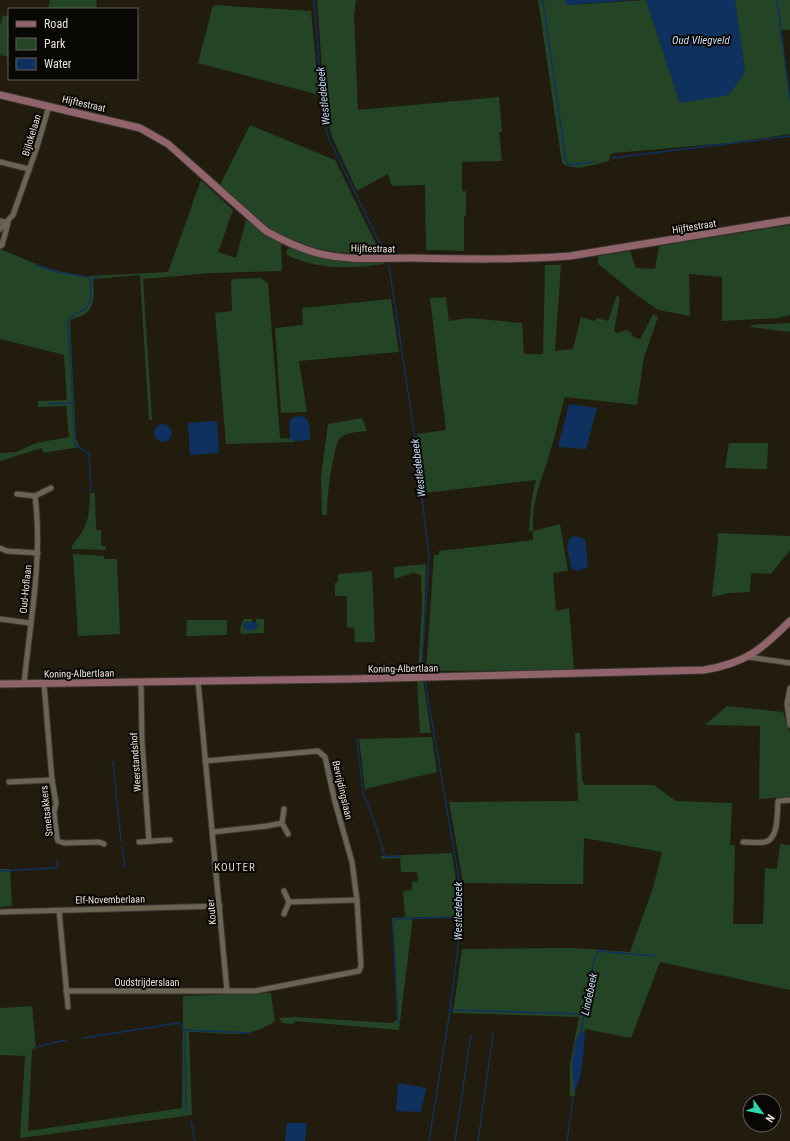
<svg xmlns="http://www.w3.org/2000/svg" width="790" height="1141" font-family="'Roboto Condensed',sans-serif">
  <rect width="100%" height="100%" fill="#221c0e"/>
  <!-- green -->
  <g fill="#244426">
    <polygon points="50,0 97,0 96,9 48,9"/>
    <polygon points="317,0 356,0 354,15 358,110 499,97 502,132 499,132 502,161 462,162 462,191 466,191 466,215 464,216 464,251 426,250 425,185 392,186 388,174 357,191 332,137 329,125 324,93"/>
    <path d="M538 0H566L567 5 646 0 680 103 745 72 735 0H790V30H780L790 96V134L729 143 614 153 610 155 609 161C595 164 574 173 562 163Z"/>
    <polygon points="213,5 311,11 319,95 198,63"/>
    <polygon points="3,15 9,17 9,57 0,55 0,26"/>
    <path d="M250 125 335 160 381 254C348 254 315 252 285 237 260 225 240 203 220 185Z"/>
    <path d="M201 180 233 210 218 252 236 258 246 220 281 243 282 271 212 273 143 279 152 420H149L140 275 93 279C94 292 96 311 81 316 76 318 73 317 70 322L76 439 80 447 43 453 42 448 0 461V453L16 452 36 443 69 437 66 406 38 407V401L67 400 64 355 0 339V249L46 268 89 278V276L168 272Z"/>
    <polygon points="790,225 790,315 779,318 722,321 722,277 689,274 690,316 658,310 638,296 598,264 598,256 630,251 636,268 655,269 659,246"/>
    <path d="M290 248 330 260 385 262 384 264C350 269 318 270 287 255L286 251Z"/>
    <path d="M545 265H561L555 351 573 349 581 317 595 321 597 318 608 321 617 295 620 298 614 331 616 333 626 330 632 333 631 336 640 339 653 314 658 317 644 357 637 405 565 397C558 421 553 445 545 468 537 493 532 504 533 531L560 524 568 571 553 573 556 611 569 608 574 670 426 671 434 555H439V551L533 540V531H529C530 513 531 497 536 480L425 493 417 434 446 430 430 298 446 297 449 321 469 318 522 323 524 354H543Z"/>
    <polygon points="260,278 268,283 280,438 294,439 295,442 226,444 215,313 232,311 231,282 233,279"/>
    <polygon points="391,299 399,352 299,361 307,412 281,413 275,328 303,325 302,308"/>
    <polygon points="790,323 790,332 751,327 751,325"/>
    <path d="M362 418 367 431C359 432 346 432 340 438 333 445 326 503 327 515H322L321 477 328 424Z"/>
    <polygon points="729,443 768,443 767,469 725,468"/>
    <path d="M90 493H95L96 530H101V546H106V550L72 549V546C88 526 89 519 90 493Z"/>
    <polygon points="717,533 790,536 790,550 771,574 751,573 750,592 730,593 712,597 718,540"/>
    <polygon points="73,554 104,556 104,559 117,559 120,634 78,636"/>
    <polygon points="426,564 422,673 418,673 422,606 421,575 413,573 394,579 394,567"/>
    <polygon points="372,571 375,642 355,642 354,628 347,627 347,596 335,596 335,583 338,582 338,574"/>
    <polygon points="244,619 252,619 252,622 244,625 245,630 256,629 256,619 264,619 264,633 241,634 240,628"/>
    <polygon points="187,620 227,620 227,635 186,636"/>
    <polygon points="417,680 423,680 431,733 420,733"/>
    <polygon points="727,706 783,712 790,733 790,797 759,799 760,726 705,725"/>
    <polygon points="575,733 580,733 582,780 585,785 654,785 676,801 732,803 730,845 735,845 733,924 763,924 765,868 777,869 780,844 790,845 790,990 660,962 631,1038 585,1029 577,1069 575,1096 570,1096 570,1064 579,1017 453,1013 462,949 574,948 630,952 653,888 662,852 584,838 583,884 463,883 449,802 578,801"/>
    <polygon points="432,737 437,772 365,789 359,739"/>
    <polygon points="452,853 457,887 457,918 413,917 399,1030 294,1021 293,1024 283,1023 279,1018 294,1017 393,1023 397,1019 397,1005 392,918 405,917 403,891 412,890 412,882 418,881 417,872 401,872 400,858 381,859 381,856"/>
    <polygon points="0,869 10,869 12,906 0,907"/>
    <path d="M271 993 275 1021C246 1041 222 1032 189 1032L192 1115 20 1138 25 1056 0 1055V1008L32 1006 36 1046 32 1050 28 1131 182 1108 183 996Z"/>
  </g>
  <!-- water -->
  <g fill="#0f3160">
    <polygon points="566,0 633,0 566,5"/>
    <polygon points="646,0 735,0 745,72 729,95 680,103"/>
    <polygon points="569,404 597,408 586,449 558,447"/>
    <path d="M300 416C311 417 310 430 310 440L295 441 290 439 289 423 292 418Z"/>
    <polygon points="214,421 217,421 219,453 190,455 188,423"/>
    <circle cx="163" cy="433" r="9"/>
    <polygon points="574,536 585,539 588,565 586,568 577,571 571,568 567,546 569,539"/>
    <polygon points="246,622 257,622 258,625 254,630 245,630 244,625"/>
    <path d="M581 1030 583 1031 585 1036C583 1055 583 1076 574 1093L572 1062 576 1040Z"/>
    <polygon points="398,1083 426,1088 421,1112 396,1111"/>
    <polygon points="287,1123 307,1123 305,1141 285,1141"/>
  </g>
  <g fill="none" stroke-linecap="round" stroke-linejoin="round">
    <!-- stream -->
    <g stroke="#0f3160" stroke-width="1.5">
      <polyline points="314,0 321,89 325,126 330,141 384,252"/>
      <polyline points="543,0 566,162 570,165 594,162"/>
      <polyline points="777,0 790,100"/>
      <polyline points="612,158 790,136"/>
      <path d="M36 265 58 272 87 277 91 281C90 288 92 297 89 303 86 313 72 311 68 321L75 445 89 453 91 491"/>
      <polyline points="389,266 414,431 429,557 422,659 424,672"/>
      <polyline points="91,281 98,276"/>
      <polyline points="48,404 72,403"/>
      <polyline points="425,681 460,885 458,946 450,1010 429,1141"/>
      <polyline points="357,739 363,792 376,826 385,857 402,856"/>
      <polyline points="113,762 121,841"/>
      <polyline points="122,846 125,867"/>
      <polyline points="0,871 54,868 57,866 57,861"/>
      <polyline points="451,1010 585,1014"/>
      <polyline points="398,1023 393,922 398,919 459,917"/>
      <polyline points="581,1031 594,961 598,951 653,956"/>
      <polyline points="83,1038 179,1023 184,1029"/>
      <polyline points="36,1049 39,1046 67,1040"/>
      <polyline points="186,1111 185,1030 250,1033"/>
      <polyline points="191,1121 195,1141"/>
      <polyline points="455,1141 471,1035"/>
      <polyline points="478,1141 493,1034"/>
      <polyline points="567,1141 573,1098"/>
    </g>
    <!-- street casing -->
    <g stroke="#3b3630" stroke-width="7">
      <g id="street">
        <polyline points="0,162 29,169"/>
        <polyline points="0,221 8,223 2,245 0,246"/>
        <polyline points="0,229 13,215 36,150 49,106"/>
        <polyline points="17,494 35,496 51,488"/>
        <polyline points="0,548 7,551 38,553"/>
        <polyline points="0,619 30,623"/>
        <polyline points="748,657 790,663"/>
        <polyline points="198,681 227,991"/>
        <polyline points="141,682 142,742 149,841"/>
        <path d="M24 684C30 622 43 558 35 496"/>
        <polyline points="44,684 52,780 56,803 54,813 57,838 58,841 64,843 99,842 104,844"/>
        <polyline points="790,688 787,704 790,725"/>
        <polyline points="9,782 52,780"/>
        <polyline points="284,809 282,823 288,834"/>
        <polyline points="213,832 267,826 282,823"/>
        <polyline points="139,842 170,840"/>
        <path d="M743 842C750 842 758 843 765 842 779 839 777 812 778 801L790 800"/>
        <polyline points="284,891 289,902 284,914"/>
        <polyline points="289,902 357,900"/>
        <polyline points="59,910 68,1007"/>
        <polyline points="0,912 220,906"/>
        <polyline points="66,991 255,991 359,971 361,966 357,900 352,862 335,802 325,757 318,751 205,761"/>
      </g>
    </g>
    <!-- secondary casing -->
    <g stroke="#3b3630" stroke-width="9">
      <g id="secondary">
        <path d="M0 95 140 128 168 144 266 231C282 240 299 248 317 253 347 261 380 258 411 258 464 259 517 260 570 256L790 220"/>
        <path d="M0 684 349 679 704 670C746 663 761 650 790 621"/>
      </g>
    </g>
    <!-- street -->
    <use href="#street" stroke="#6b6454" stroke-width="5"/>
    <!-- secondary -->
    <use href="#secondary" stroke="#90646a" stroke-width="7"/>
  </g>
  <g text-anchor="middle" stroke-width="4" stroke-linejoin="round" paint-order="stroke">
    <!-- street labels -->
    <g font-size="10" fill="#e7e2da" stroke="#090703">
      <text transform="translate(84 103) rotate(13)" y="4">Hijftestraat</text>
      <text transform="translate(31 135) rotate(-73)" y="4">Bijlokelaan</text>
      <text transform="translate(694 226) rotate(-9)" y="4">Hijftestraat</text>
      <text transform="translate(373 248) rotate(1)" y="4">Hijftestraat</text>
      <text transform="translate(25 589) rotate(-84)" y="4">Oud-Hoflaan</text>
      <text transform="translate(403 668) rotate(-1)" y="4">Koning-Albertlaan</text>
      <text transform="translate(79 673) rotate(-1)" y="4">Koning-Albertlaan</text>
      <text transform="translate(135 762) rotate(-94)" y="4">Weerstandshof</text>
      <text transform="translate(343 790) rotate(77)" y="4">Bevrijdingslaan</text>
      <text transform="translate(46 811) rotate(-96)" y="4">Smetsakkers</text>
      <text transform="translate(110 899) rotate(-1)" y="4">Elf-Novemberlaan</text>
      <text transform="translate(211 912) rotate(-95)" y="4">Kouter</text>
      <text x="147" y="986">Oudstrijderslaan</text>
    </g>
    <!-- water labels -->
    <g font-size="11" font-style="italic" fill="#c7ddfb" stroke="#090703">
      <text x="701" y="44">Oud Vliegveld</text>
      <text transform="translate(323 96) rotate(-96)" y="4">Westledebeek</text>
      <text transform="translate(418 468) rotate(-97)" y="4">Westledebeek</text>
      <text transform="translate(458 911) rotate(-90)" y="4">Westledebeek</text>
      <text transform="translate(589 994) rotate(-78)" y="4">Lindebeek</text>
    </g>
    <!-- neighbourhood labels -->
    <g font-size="11" letter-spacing="1" fill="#dbd3c2" stroke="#090703">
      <text x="235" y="871">KOUTER</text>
    </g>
  </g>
  <!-- legend -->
  <rect x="8" y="8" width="130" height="72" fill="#090703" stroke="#625f59"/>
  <rect x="16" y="21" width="20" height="6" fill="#90646a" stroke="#625f59"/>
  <text x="44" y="28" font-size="12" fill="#e7e2da">Road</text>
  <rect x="16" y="38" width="20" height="12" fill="#244426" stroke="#625f59"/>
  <text x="44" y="48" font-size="12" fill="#e7e2da">Park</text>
  <rect x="16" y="58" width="20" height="12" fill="#0f3160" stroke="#625f59"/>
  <text x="44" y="68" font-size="12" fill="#e7e2da">Water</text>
  <!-- north arrow -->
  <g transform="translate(762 1113) rotate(123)"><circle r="19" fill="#090703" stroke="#625f59"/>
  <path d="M0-3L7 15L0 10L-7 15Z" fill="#2ed4aa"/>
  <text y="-6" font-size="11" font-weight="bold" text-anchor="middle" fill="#e7e2da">N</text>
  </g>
</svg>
